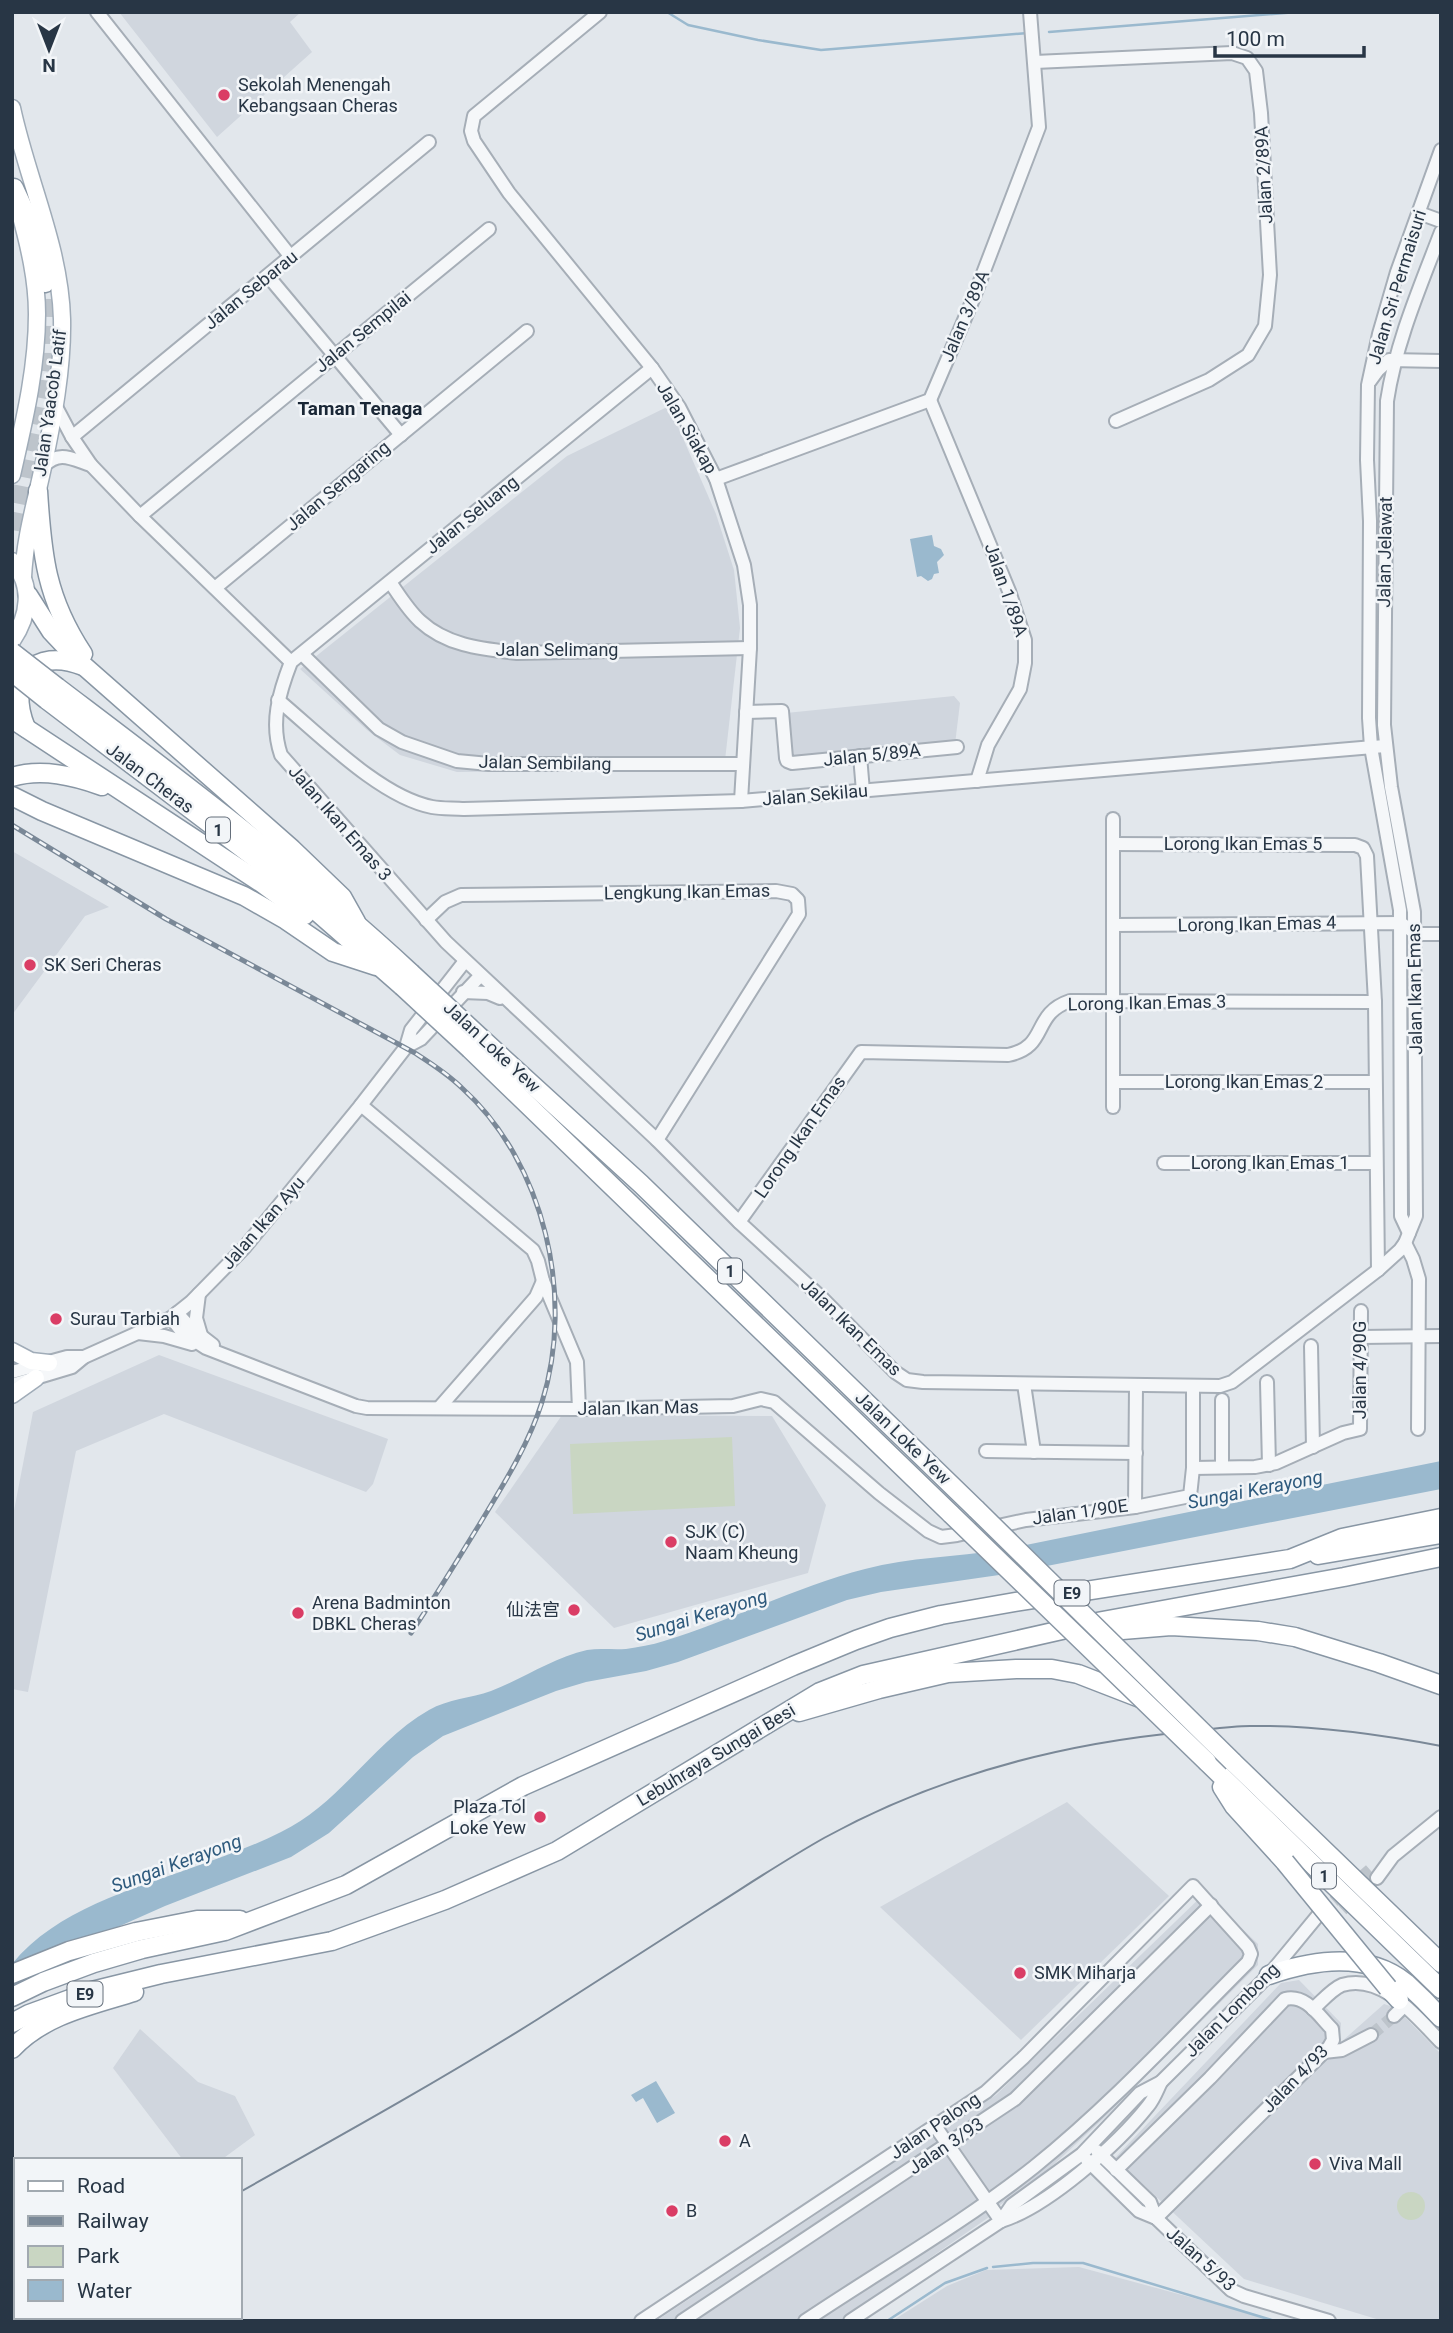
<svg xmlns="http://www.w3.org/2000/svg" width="1453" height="2333" font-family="Roboto,'Noto Sans SC',sans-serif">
  <rect width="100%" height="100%" fill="#e2e7ec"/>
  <!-- built -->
  <g fill="#d0d6de">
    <polygon points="119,12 301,12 290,22 312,52 217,137"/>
    <polygon points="669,406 716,514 734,570 740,628 724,769 457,772 400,755 367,730 300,669 567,456"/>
    <polygon points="954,696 960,703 955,744 791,759 786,713"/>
    <polygon points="12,851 109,907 85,916 12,1015"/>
    <polygon points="159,1355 388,1439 373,1484 366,1492 164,1414 76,1451 28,1692 12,1689 12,1521 33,1412"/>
    <polygon points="562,1415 772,1416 826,1505 808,1573 614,1628 495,1512"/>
    <polygon points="1067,1802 1169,1896 1021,2040 880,1907"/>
    <polygon points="1205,1893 1258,1944 1258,1965 1101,2121 1038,2179 990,2212 992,2215 839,2321 656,2321 996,2095"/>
    <polygon points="1299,1980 1341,2023 1340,2043 1384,2004 1396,2008 1441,2054 1441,2321 1383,2321 1244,2279 1115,2158 1281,1983"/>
    <polygon points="140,2029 198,2082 235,2096 255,2135 221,2160 183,2160 113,2068"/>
    <polygon points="1079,2267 1278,2321 892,2321 947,2286 986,2270"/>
  </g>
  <!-- green -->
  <g fill="#c9d6c2">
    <polygon points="732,1437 735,1506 573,1514 570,1444"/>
    <circle cx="1411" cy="2206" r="14"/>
  </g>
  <!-- water -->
  <g fill="#9ab9ce">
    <polygon points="932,535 934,546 941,549 944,555 937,562 939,573 934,574 932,579 928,581 921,576 917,577 910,539"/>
    <path d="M1441 1461V1489L1006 1574 881 1592 847 1600 678 1662 646 1671 586 1682 556 1691 443 1736 413 1757 329 1833 291 1857 165 1906 111 1930 41 1966 12 2007V1964C57 1909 131 1890 194 1867 223 1857 253 1846 281 1832 340 1804 373 1742 429 1710 448 1699 471 1698 491 1691 524 1678 553 1658 587 1650 600 1648 613 1650 626 1649 638 1647 652 1645 664 1641 732 1620 796 1587 865 1569 910 1557 956 1557 1001 1550Z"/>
    <polygon points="656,2081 675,2113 657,2123 643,2098 636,2102 631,2095"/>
  </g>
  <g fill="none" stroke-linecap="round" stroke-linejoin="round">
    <!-- stream -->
    <g stroke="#9ab9ce" stroke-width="2.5">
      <polyline points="667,12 688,25 758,40 821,50 1028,33"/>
      <polyline points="1049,32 1297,12"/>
      <polyline points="993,2267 1033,2263 1083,2263 1275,2321"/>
      <polyline points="887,2321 945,2283 987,2268"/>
    </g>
    <!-- minor-tunnel -->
    <g stroke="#bdc4cb" stroke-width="12" stroke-dasharray="12 6" stroke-linecap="butt">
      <polyline points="1320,1913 1372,1868"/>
      <polyline points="1329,1922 1377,1878"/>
      <polyline points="1371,2035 1394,2016"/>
    </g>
    <!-- highway-tunnel -->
    <polyline stroke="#bdc4cb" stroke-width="18" stroke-dasharray="18 9" stroke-linecap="butt" points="12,530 39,394 44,356 45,283"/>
    <!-- minor casing -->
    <g stroke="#a6aeb7" stroke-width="16">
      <g id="minor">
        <polyline points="97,12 291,257"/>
        <polyline points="600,12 474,116 471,131 474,141 509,193 652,368 679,407 716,479 744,565 750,605 750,648 741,801"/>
        <polyline points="1035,62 1232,53 1247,58 1256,71 1261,113 1270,275 1265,326 1248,355 1209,380 1116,421"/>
        <polyline points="1419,213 1441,221"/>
        <polyline points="268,276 401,435"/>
        <path d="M652 368 291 662C279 693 270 723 281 755L446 942 657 1140 739 1222 823 1299 895 1372 907 1380 923 1382 1220 1386 1232 1382 1378 1270 1400 1250 1405 1243 1416 1216 1414 912 1391 787 1384 725 1387 401C1396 342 1420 287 1441 232"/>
        <polyline points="1370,381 1378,370 1389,360 1441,361"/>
        <polyline points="930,400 1009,591 1025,640 1025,663 1020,689 988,745 977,781"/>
        <polyline points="54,403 72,437 91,465 140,516 291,662"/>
        <polyline points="72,437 429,142"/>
        <path d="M44 466C59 450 72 459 91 465"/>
        <polyline points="716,479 930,400 974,297 1039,127 1030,12"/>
        <polyline points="140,516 489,229"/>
        <path d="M390 582C399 595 408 610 420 621 447 646 482 649 517 653L750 648"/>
        <polyline points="215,588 527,331"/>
        <polyline points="302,654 379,729 402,742 457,761 489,764 742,764"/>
        <path d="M278 700C319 734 380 797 432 807 442 809 454 808 464 809L741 801 1385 746"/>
        <polyline points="746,712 782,711 786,758 787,761 792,763 957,747"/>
        <polyline points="860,756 863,791"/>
        <polyline points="1113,819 1113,1107"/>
        <polyline points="1113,844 1355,845 1363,848 1367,856 1375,1002 1378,1270"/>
        <polyline points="426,920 445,902 461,895 776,891 792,894 798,900 799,914 657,1140"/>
        <polyline points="1113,925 1401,923 1416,934 1441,934"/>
        <polyline points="463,992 488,993 500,998"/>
        <polyline points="406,1047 421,1039 480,976"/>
        <polyline points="1113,1082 1375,1082"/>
        <polyline points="361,1105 533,1250 538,1261 543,1281 577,1362 579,1409"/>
        <polyline points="1164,1163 1376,1163"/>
        <path d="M739 1222 861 1052 1008 1055C1049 1047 1031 1014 1070 1001L1375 1002"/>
        <polyline points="1409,1233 1401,1216 1400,910 1371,747 1369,718 1370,521 1367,460 1368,385 1379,334 1397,272 1441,150"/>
        <polyline points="1405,1243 1413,1259 1419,1279 1418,1429"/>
        <polyline points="199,1294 196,1318 201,1335"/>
        <polyline points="177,1313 191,1328 213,1345"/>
        <polyline points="171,1318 183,1333 206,1348 356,1406 367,1408 579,1409 733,1406 761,1399 774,1402 879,1493 928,1531 941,1537 957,1535 1026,1520 1135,1507 1190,1496 1193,1468 1193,1386"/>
        <polyline points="138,1333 164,1336 192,1344"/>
        <polyline points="1361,1337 1441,1336"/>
        <polyline points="1311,1346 1313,1447"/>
        <polyline points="12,1372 67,1357 84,1357"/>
        <polyline points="1267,1382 1269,1465"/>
        <polyline points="1024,1384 1034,1452"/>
        <polyline points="12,1385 72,1367 84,1357 171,1318 191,1302 244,1248 361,1105 406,1047 411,1030 465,961"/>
        <polyline points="439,1408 536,1297 543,1281"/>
        <polyline points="986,1451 1136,1453"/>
        <polyline points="1222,1467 1222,1400"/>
        <polyline points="1193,1468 1255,1467 1276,1463 1343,1433 1360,1429 1361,1311"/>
        <polyline points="1135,1507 1136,1386"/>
        <polyline points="1377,1878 1393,1856 1441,1817"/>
        <path d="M1313 2009C1321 2002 1332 1989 1342 1985 1383 1973 1416 2017 1441 2042"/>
        <polyline points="1394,2016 1404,2006"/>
        <polyline points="1324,2052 1342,2050 1371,2035"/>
        <polyline points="935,2126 1001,2221"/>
        <polyline points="1097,2151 1150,2202 1156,2218"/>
        <polyline points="1087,2160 1139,2211 1156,2218 1231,2290 1244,2296 1329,2321"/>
        <path d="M1116 2170 1210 2078 1285 1999C1306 1994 1319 2016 1332 2029L1333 2040 1329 2047 1156 2218"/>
        <polyline points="1001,2221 1012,2205 1082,2154 1140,2093 1161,2082 1269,1975 1320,1913"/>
        <polyline points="168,2317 170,2321"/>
        <path d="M641 2321 986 2092 1024 2057 1193 1886 1248 1947 1251 1954 1248 1962C1178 2032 1111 2105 1034 2167 962 2224 881 2270 805 2321"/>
        <polyline points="682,2321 1015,2099 1211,1905"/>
        <path d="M850 2321 1001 2221C1047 2207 1118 2144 1148 2106 1154 2099 1157 2090 1161 2082"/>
      </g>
    </g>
    <!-- major casing -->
    <g stroke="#a0acb8" stroke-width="19">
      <g id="major">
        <path d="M12 108C27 179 60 246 62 319 63 368 53 420 43 467 35 505 25 537 23 577"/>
        <path d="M12 475C24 422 37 369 37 314 37 280 29 246 20 213"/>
        <path d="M12 561C34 586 29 616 12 641"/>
        <polyline points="12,1351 31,1361 49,1363"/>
        <polyline points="12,1395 36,1378"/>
        <polyline points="12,2247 16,2252"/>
        <polyline points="12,2278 16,2284"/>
        <polyline points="38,2317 41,2321"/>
        <polyline points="59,2317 62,2321"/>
      </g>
    </g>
    <!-- highway casing -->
    <g stroke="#8896a4" stroke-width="21">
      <g id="highway">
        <polyline points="14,188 34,231 45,283"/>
        <path d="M38 491C42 556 46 598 83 654"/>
        <polyline points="28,595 51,631 84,666 292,849 342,897 356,922"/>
        <path d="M57 687C178 779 300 870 411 973"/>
        <polyline points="47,700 259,861 402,986"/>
        <polyline points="12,719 263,884 305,915"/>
        <path d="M26 728C6 680 33 646 83 666"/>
        <path d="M12 777C42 768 74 776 102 786"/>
        <polyline points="12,796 42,811 244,896 286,920 333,952 376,966"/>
        <polyline points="481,1038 641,1184 976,1509"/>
        <polyline points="470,1049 951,1514"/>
        <polyline points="1318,1555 1441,1534"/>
        <polyline points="1097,1622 1344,1577 1441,1557"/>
        <polyline points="799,1712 879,1689 948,1673 1016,1669 1052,1669 1078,1674 1140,1698"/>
        <polyline points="1207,1762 1441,1989"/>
        <polyline points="1233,1762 1441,1963"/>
        <polyline points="1222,1787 1234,1806 1285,1862"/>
        <polyline points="12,1974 69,1951 136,1932 197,1920 240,1920"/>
        <path d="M1269 1975C1313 1960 1366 1951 1406 1983 1418 1994 1430 2006 1441 2018"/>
        <polyline points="1388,1988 1399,2000"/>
        <polyline points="12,1997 43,1982 94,1963 142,1949 225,1931 346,1885 523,1786 793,1666 856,1640 890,1628 941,1615 1015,1602 1290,1559 1342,1538 1441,1518"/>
        <polyline points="12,2023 29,2014 92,1991 161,1974 332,1941 445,1900 557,1851 820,1692 863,1675 1084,1625 1122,1630 1171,1626 1258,1631 1295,1637 1379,1663 1441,1685"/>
        <path d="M12 2049C43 2015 92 2005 134 1992"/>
      </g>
    </g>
    <!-- minor -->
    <use href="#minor" stroke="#f5f7f9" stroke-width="12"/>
    <!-- major -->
    <use href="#major" stroke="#fff" stroke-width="16"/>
    <!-- highway -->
    <use href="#highway" stroke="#fff" stroke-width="18"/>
    <!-- tram -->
    <g stroke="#7a8897" stroke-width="2">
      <path d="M240 2192C340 2136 441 2080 538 2019 596 1982 654 1945 711 1908 749 1884 785 1860 824 1838 935 1777 1058 1744 1184 1732 1206 1730 1228 1726 1250 1726 1314 1725 1378 1734 1441 1746"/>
      <polyline points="12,2311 16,2309"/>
    </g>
    <!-- rail casing -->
    <g stroke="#7a8897" stroke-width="5">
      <path id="rail" d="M12 825 166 919 415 1053C432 1064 448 1074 462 1088 545 1163 575 1297 542 1402 528 1446 503 1485 479 1525 457 1561 435 1597 411 1633"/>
    </g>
    <!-- rail -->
    <use href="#rail" stroke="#f2f5f8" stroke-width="2.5" stroke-dasharray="8" stroke-linecap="butt"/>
    <!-- highway-bridge casing -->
    <g stroke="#8896a4" stroke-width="21" stroke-linecap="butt">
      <g id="highway-bridge">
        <polyline points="12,652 57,687"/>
        <polyline points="12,672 47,700"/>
        <polyline points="411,973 481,1038"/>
        <polyline points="402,986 470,1049"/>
        <polyline points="976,1509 1233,1762"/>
        <polyline points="951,1514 1207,1762"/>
        <polyline points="1285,1862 1388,1988"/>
      </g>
    </g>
    <!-- highway-bridge -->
    <use href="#highway-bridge" stroke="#fff" stroke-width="18"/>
  </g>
  <!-- markers -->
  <g fill="#da3d65" stroke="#f2f5f8" stroke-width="2.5">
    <circle cx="224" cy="95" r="7"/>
    <circle cx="30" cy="965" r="7"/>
    <circle cx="56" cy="1319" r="7"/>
    <circle cx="671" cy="1542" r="7"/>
    <circle cx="574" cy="1610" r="7"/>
    <circle cx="298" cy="1613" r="7"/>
    <circle cx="540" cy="1817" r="7"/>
    <circle cx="1020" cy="1973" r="7"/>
    <circle cx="725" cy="2141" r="7"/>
    <circle cx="1315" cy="2164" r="7"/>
    <circle cx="672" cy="2211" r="7"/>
  </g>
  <g text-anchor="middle" stroke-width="5" stroke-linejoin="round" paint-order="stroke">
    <!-- shield labels -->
    <g fill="#f2f5f8" stroke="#656f7b" stroke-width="2">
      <rect x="206" y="817.5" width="24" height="25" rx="5"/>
      <rect x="718" y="1258.5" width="24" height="25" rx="5"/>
      <rect x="1054.5" y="1580.5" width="35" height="25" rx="5"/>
      <rect x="1312" y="1863.5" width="24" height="25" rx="5"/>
      <rect x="67.5" y="1981.5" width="35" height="25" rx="5"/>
    </g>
    <g font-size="16" font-weight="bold" fill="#283645">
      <text x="218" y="836">1</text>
      <text x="730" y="1277">1</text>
      <text x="1072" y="1599">E9</text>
      <text x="1324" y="1882">1</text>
      <text x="85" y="2000">E9</text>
    </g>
    <!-- poi labels -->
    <g font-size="18" fill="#283645" stroke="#f2f5f8" text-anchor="start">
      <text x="238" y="91">Sekolah Menengah<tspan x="238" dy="21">Kebangsaan Cheras</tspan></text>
      <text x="44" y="971">SK Seri Cheras</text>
      <text x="70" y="1325">Surau Tarbiah</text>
      <text x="685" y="1538">SJK (C)<tspan x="685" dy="21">Naam Kheung</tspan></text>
      <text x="312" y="1609">Arena Badminton<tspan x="312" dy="21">DBKL Cheras</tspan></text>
      <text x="560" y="1616" text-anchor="end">仙法宫</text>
      <text x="526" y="1813" text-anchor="end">Plaza Tol<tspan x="526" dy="21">Loke Yew</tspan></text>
      <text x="1034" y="1979">SMK Miharja</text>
      <text x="739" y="2147">A</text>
      <text x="1329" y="2170">Viva Mall</text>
      <text x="686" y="2217">B</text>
    </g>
    <!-- street labels -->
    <g font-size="18" fill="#283645" stroke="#f2f5f8">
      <text transform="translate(1264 175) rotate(-93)" y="6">Jalan 2/89A</text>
      <text transform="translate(1397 287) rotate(-73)" y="6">Jalan Sri Permaisuri</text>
      <text transform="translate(251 290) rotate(-39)" y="6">Jalan Sebarau</text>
      <text transform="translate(965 316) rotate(-67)" y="6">Jalan 3/89A</text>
      <text transform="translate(363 332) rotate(-39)" y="6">Jalan Sempilai</text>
      <text transform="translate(50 403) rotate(-82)" y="6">Jalan Yaacob Latif</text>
      <text transform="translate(687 428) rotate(60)" y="6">Jalan Siakap</text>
      <text transform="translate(338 486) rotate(-40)" y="6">Jalan Sengaring</text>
      <text transform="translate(472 515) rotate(-39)" y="6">Jalan Seluang</text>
      <text transform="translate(1385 552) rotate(-89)" y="6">Jalan Jelawat</text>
      <text transform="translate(1006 590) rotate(71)" y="6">Jalan 1/89A</text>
      <text x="557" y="656">Jalan Selimang</text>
      <text transform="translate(872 755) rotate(-6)" y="6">Jalan 5/89A</text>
      <text transform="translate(545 763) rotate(1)" y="6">Jalan Sembilang</text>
      <text transform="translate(150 778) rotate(37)" y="6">Jalan Cheras</text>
      <text transform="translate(815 795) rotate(-5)" y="6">Jalan Sekilau</text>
      <text transform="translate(340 823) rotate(49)" y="6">Jalan Ikan Emas 3</text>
      <text x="1243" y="850">Lorong Ikan Emas 5</text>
      <text transform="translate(687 892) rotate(-1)" y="6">Lengkung Ikan Emas</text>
      <text transform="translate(1257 924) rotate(-1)" y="6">Lorong Ikan Emas 4</text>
      <text transform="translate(1415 989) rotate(-91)" y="6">Jalan Ikan Emas</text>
      <text transform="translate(1147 1003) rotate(-1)" y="6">Lorong Ikan Emas 3</text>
      <text transform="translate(492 1047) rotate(43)" y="6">Jalan Loke Yew</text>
      <text x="1244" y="1088">Lorong Ikan Emas 2</text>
      <text transform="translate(800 1137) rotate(-55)" y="6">Lorong Ikan Emas</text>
      <text x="1270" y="1169">Lorong Ikan Emas 1</text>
      <text transform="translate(263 1223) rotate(-49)" y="6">Jalan Ikan Ayu</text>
      <text transform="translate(851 1327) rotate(44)" y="6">Jalan Ikan Emas</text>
      <text transform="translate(1360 1370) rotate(-90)" y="6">Jalan 4/90G</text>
      <text transform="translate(638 1408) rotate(-1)" y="6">Jalan Ikan Mas</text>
      <text transform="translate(903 1438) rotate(44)" y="6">Jalan Loke Yew</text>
      <text transform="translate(1080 1512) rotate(-8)" y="6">Jalan 1/90E</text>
      <text transform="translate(716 1755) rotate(-31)" y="6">Lebuhraya Sungai Besi</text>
      <text transform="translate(1232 2010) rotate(-45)" y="6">Jalan Lombong</text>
      <text transform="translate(1295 2079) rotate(-46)" y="6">Jalan 4/93</text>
      <text transform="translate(935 2126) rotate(-34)" y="6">Jalan Palong</text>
      <text transform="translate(946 2146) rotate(-34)" y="6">Jalan 3/93</text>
      <text transform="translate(1201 2259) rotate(42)" y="6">Jalan 5/93</text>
    </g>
    <!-- neighbourhood labels -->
    <g font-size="19" font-weight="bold" fill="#1a2736" stroke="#f2f5f8">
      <text x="360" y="415">Taman Tenaga</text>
    </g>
    <!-- water labels -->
    <g font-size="19" font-style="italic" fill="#2e5a7d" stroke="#f2f5f8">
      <text transform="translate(1255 1489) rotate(-11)" y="7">Sungai Kerayong</text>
      <text transform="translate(701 1615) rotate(-17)" y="7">Sungai Kerayong</text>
      <text transform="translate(176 1863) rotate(-20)" y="7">Sungai Kerayong</text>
    </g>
  </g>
  <!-- border -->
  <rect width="1453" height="2333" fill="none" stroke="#283645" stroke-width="28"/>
  <!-- legend -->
  <rect x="14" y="2158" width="228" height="161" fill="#f2f5f8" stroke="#a1a9b0" stroke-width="2"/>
  <rect x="28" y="2181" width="35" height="10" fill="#ffffff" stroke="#a1a9b0" stroke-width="2"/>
  <text x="77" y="2193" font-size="21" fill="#283645">Road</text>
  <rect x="28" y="2216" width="35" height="10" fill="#7a8897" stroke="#a1a9b0" stroke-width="2"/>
  <text x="77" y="2228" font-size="21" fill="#283645">Railway</text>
  <rect x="28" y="2246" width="35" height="21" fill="#c9d6c2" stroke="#a1a9b0" stroke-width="2"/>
  <text x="77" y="2263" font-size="21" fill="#283645">Park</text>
  <rect x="28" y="2280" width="35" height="21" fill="#9ab9ce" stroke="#a1a9b0" stroke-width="2"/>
  <text x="77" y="2298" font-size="21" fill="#283645">Water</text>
  <!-- north arrow -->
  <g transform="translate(49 49) rotate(180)" stroke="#f2f5f8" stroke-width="5" paint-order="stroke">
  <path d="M0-5L12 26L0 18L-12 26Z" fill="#283645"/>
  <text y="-10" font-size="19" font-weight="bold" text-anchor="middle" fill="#283645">N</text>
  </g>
  <!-- scale -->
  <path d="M1215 46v10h149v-10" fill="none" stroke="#283645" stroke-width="3.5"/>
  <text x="1226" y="46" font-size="21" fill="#283645" stroke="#f2f5f8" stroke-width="5" paint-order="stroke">100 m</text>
</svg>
